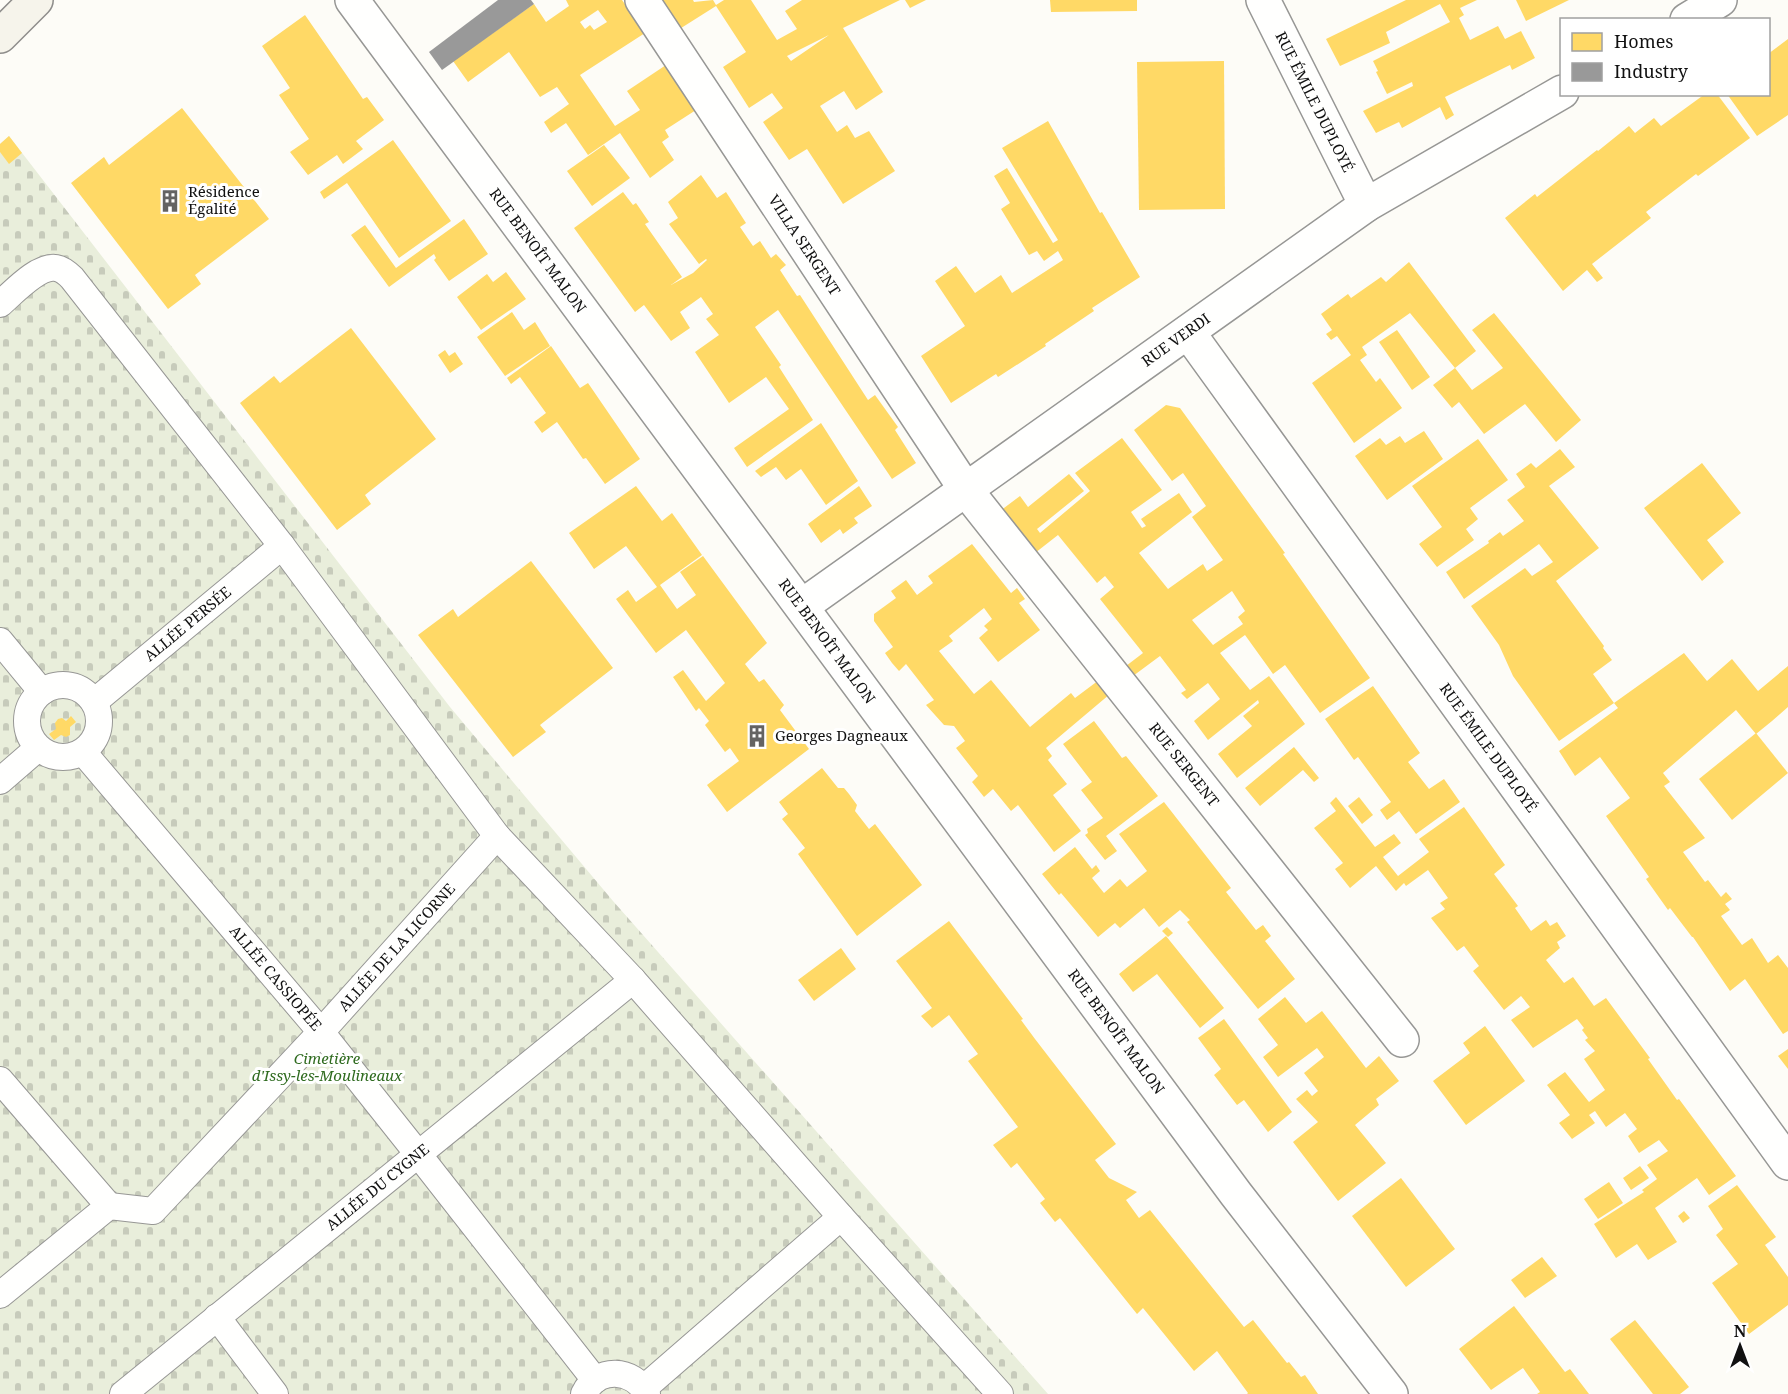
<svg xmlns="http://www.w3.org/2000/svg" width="1788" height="1394" font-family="'Noto Serif',serif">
  <defs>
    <pattern id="cemetery-stones" width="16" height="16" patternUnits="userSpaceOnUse" patternTransform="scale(1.5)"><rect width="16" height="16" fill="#e9eedb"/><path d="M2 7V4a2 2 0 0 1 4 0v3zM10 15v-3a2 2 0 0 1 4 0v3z" fill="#c7cbbb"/></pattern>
  </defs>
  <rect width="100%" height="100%" fill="#fdfcf7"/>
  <!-- cemetery -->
  <polygon fill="url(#cemetery-stones)" points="9,136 450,707 613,901 1048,1394 0,1394 0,144"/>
  <!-- homes -->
  <g fill="#ffd966" fill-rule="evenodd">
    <path d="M566 0H622L645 33 580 75 615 126 640 110 627 91 666 65 696 110 665 130 669 137 662 142 674 160 650 178 620 133 588 155 566 123 551 133 544 122 569 104 557 87 540 97 509 52 468 82 453 61 534 4 546 22 569 6ZM598 10 607 22 594 30 590 25 585 29 580 22Z"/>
    <path d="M659 0H693L694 2 713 0 716 5 724 0H751L777 40 797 29 785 11 802 0H900L843 28 883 92 856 110 844 91 820 106 837 132 847 125 855 138 869 131 895 171 843 204 807 149 789 160 763 122 783 108 772 93 749 108 723 67 746 52 716 6 678 30ZM829 35 791 61 787 56Z"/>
    <polygon points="905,0 926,0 910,8"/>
    <polygon points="1050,0 1137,0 1137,11 1051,12"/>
    <polygon points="1406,0 1477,0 1460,8 1464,15 1459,18 1470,40 1498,26 1505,39 1521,31 1535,58 1512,70 1510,65 1445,97 1454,115 1446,120 1440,107 1402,128 1399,122 1376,133 1363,111 1413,86 1412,82 1387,94 1376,72 1378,71 1373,61 1450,22 1440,4 1386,32 1390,43 1340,66 1326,39"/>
    <polygon points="1516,0 1569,0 1526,21"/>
    <polygon points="305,15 363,99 367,97 384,120 356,141 363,149 343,164 337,155 308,175 290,152 309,139 279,95 290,88 262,46"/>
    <polygon points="1788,39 1788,115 1757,136 1727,94 1768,94 1768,54"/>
    <polygon points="1224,61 1225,209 1139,210 1137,62"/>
    <polygon points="1705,94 1717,94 1750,138 1698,176 1696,174 1646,212 1651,218 1592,264 1603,278 1597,282 1587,270 1563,291 1505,218 1535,194 1537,197 1597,150 1598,151 1629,126 1635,133 1654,118 1661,126"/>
    <polygon points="182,108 269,219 195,275 201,284 168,309 71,183 104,157 109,165"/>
    <polygon points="1048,121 1100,213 1102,212 1140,277 1092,308 1094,311 1045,344 1046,346 998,377 996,374 951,403 921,356 965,326 935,281 956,266 975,293 1001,275 1012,293 1063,260 1058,251 1044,261 1037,251 1029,255 1001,209 1010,203 994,176 1007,168 1053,243 1058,240 1002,148"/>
    <polygon points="9,136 22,153 9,164 0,152 0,144"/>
    <polygon points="393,140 451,221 399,258 347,183 324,199 320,192"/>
    <polygon points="604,145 630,178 592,206 567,171"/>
    <polygon points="701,175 717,198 726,192 746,223 740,227 753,246 760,241 771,258 776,254 786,265 780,270 797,296 800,295 868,400 875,395 898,427 895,430 916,463 892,479 778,310 755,327 781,365 779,367 813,420 747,467 734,448 789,409 766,377 729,403 695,352 719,335 706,319 713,314 701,297 680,312 690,328 671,341 644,305 635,312 574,228 623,192 633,205 636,203 649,222 645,224 682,277 671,285 693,273 707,260 706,259 699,264 669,224 678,218 668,202"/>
    <polygon points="464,219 488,254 449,281 434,260 436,258 434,254 389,287 351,235 365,225 396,268"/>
    <polygon points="1409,262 1476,351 1455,368 1472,390 1503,368 1472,330 1494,313 1581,420 1556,442 1525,404 1484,434 1459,402 1452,408 1433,385 1455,368 1410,313 1362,347 1367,355 1360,360 1376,382 1380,378 1402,408 1354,443 1312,383 1351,355 1337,336 1331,340 1326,334 1332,330 1321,314 1348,294 1351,298 1381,277 1386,282"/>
    <polygon points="506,272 526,299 481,330 457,297 487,274 493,282"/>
    <polygon points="512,312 524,330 535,322 550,346 505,376 477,337"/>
    <polygon points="351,328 436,439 365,495 371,504 337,530 240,403 274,376 280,383"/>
    <polygon points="1397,330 1430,377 1412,390 1379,342"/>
    <polygon points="551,346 580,388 588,383 640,459 605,484 586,458 583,459 557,422 542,433 534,422 546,413 520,377 511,384 507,378"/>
    <polygon points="445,350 449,356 455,352 463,364 450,373 438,355"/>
    <path d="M1166 405 1180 408 1285 553 1283 554 1370 678 1320 713 1285 665 1273 674 1245 635 1220 653 1250 690 1269 676 1305 724 1237 778 1218 754 1252 726 1243 716 1259 703 1258 700 1208 740 1194 721 1220 699 1208 683 1187 699 1181 693 1186 690 1160 656 1133 676 1126 666 1143 653 1100 599 1114 587 1105 576 1097 583 1058 535 1035 553 1000 511 1020 496 1028 507 1069 474 1084 491 1037 529 1040 533 1090 491 1075 473 1122 438 1162 490 1131 512 1142 528 1146 526 1141 519 1179 493 1192 512 1139 553 1168 589 1203 564 1207 571 1223 560 1192 517 1206 506 1183 473 1172 481 1134 430ZM1232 591 1245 611 1238 617 1243 624 1213 645 1192 620Z"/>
    <polygon points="821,423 858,481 826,505 801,469 786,480 776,467 761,477 755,471"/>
    <polygon points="1424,431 1443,459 1387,500 1355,456 1380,438 1386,445 1400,436 1405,443"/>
    <polygon points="1478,439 1508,480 1470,508 1478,519 1466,529 1474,540 1437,567 1419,544 1442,527 1412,486"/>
    <polygon points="1560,449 1575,467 1549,486 1599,548 1556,581 1604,646 1603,648 1612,660 1593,674 1614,703 1559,741 1513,676 1499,645 1471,606 1525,568 1532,576 1553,562 1539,544 1464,599 1446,572 1489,543 1488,541 1500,532 1503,536 1524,521 1507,500 1525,487 1516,474 1531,463 1536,468"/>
    <polygon points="1702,463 1741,513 1707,540 1724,562 1702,581 1644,508"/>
    <polygon points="636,486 662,521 672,513 702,555 660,585 677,609 696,595 680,572 703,556 767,643 745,664 759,682 764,679 784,705 780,710 809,749 727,812 707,785 739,761 730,748 725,752 705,725 709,721 699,708 696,711 673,677 683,670 706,701 725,683 686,630 656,653 624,610 616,599 628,590 636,602 657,587 626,546 594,569 569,533"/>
    <polygon points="859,486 872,506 854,518 858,523 843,534 840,529 821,543 808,524"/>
    <polygon points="972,544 1011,593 1017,588 1025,599 1019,603 1040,630 998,662 979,638 988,630 984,626 992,619 984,608 949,636 953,641 939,651 974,694 991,680 1030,727 1071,693 1075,698 1099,680 1110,694 1046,748 1052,756 1048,760 1067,784 1053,795 1081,831 1054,852 1018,805 1011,811 993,789 984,797 972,782 978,776 956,748 965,741 954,726 944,725 926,705 934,700 906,664 899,671 892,663 885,653 893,647 874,621 874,614 896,598 891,591 906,580 917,595 933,583 928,576"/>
    <polygon points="531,561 613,668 540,725 546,732 513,757 418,635 453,609 458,617"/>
    <polygon points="1684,653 1707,681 1732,659 1758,691 1788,666 1788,707 1772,721 1756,734 1736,710 1663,773 1670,782 1664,786 1705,838 1683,852 1705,882 1708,880 1721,897 1726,892 1732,899 1725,904 1730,910 1721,916 1742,945 1752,938 1768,963 1778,955 1788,968 1788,1031 1783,1034 1745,979 1730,991 1693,937 1692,937 1670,908 1668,910 1646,879 1649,877 1606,816 1630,798 1600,757 1575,776 1559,751 1618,708 1614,703"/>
    <polygon points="1373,686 1420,753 1408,762 1429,789 1444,779 1460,802 1416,834 1399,811 1387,820 1380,810 1391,802 1358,757 1354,760 1325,719"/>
    <polygon points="71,716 76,722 70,727 70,735 66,737 61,735 54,740 49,734 56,729 55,723 58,719 62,718 66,721"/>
    <polygon points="1094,721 1122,758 1126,756 1158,796 1106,836 1117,851 1105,860 1085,835 1088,833 1087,829 1103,818 1081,790 1092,782 1063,744"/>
    <polygon points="1756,733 1788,773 1732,820 1699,779"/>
    <polygon points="1294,747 1319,778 1314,782 1303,770 1260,806 1245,788"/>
    <polygon points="822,768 838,788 844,788 849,794 857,805 855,811 869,829 875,824 922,885 857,936 798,854 805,848 782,819 788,814 779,802"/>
    <polygon points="1336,797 1375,847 1394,834 1401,843 1383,857 1398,876 1429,852 1419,839 1464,807 1505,865 1494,874 1518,906 1515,908 1531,931 1546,920 1550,926 1557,922 1566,936 1557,942 1560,948 1546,960 1564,983 1573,977 1594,1006 1606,998 1650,1058 1648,1059 1677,1100 1679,1099 1736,1176 1709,1195 1697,1178 1655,1208 1677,1242 1648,1260 1637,1244 1616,1258 1594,1224 1644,1192 1642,1190 1657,1179 1647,1165 1668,1151 1659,1140 1639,1153 1628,1136 1637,1129 1625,1113 1606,1127 1595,1111 1589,1115 1595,1123 1572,1139 1559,1123 1570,1115 1547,1085 1565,1072 1589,1102 1605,1090 1584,1059 1595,1051 1585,1040 1588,1038 1582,1030 1584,1028 1577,1019 1533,1048 1511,1020 1530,1007 1521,996 1504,1010 1473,971 1479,966 1464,946 1457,951 1431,918 1445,909 1440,903 1448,898 1428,870 1406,886 1404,883 1396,891 1376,866 1350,888 1335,869 1343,863 1314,828 1336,811 1330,803"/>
    <polygon points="1359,797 1373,815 1362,824 1348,806"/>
    <polygon points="1164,802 1231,888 1226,892 1256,930 1263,925 1271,936 1265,941 1295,979 1258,1009 1187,922 1190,920 1180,910 1159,927 1144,908 1120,928 1115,923 1098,937 1061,893 1059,895 1042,874 1075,847 1092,869 1096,865 1100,871 1092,878 1104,893 1120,879 1127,887 1147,871 1119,834"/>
    <polygon points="949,921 1023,1019 1021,1020 1035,1039 1116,1144 1095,1160 1109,1178 1137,1192 1126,1200 1139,1218 1150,1210 1244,1327 1253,1320 1287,1363 1289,1362 1301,1377 1305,1375 1318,1394 1247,1394 1248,1393 1217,1351 1194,1371 1143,1308 1137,1314 1060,1218 1055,1222 1040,1203 1045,1199 1017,1163 1011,1168 993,1145 1018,1127 968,1061 978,1054 949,1015 932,1028 921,1016 932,1008 896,961"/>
    <polygon points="1167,927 1173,933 1168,937 1162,931"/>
    <polygon points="1166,936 1224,1008 1200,1028 1157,974 1133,992 1119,974"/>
    <polygon points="841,948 856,969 814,1001 798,980"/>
    <polygon points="1285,997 1306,1023 1322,1011 1366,1068 1379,1056 1399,1081 1376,1099 1379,1105 1355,1125 1386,1163 1338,1201 1293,1142 1318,1122 1296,1099 1307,1090 1312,1096 1318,1091 1304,1073 1324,1057 1317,1048 1278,1077 1263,1057 1278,1045 1258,1019"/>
    <polygon points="1224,1019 1292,1112 1268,1132 1244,1100 1237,1105 1214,1075 1221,1069 1198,1038"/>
    <polygon points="1485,1026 1525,1081 1466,1125 1433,1081 1470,1053 1463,1043"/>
    <polygon points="1788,1049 1788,1069 1778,1056"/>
    <polygon points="1640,1166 1649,1178 1631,1190 1623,1178"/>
    <polygon points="1401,1178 1455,1249 1406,1287 1352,1216"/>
    <polygon points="1609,1182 1623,1203 1598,1219 1584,1199"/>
    <polygon points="1737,1185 1776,1237 1765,1245 1788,1277 1788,1305 1749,1334 1712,1283 1738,1264 1716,1235 1723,1229 1708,1206"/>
    <polygon points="1684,1211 1690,1218 1683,1223 1678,1216"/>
    <polygon points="1542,1257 1557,1276 1525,1298 1511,1280"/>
    <polygon points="1514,1306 1565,1372 1570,1369 1589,1394 1537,1394 1540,1392 1523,1368 1491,1390 1459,1349"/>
    <polygon points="1635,1320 1689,1387 1680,1394 1653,1394 1610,1339"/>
  </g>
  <!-- industry -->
  <polygon fill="#999" points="498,0 531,0 534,4 442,70 429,52"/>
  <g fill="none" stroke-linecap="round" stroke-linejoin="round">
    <!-- lane casing -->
    <g stroke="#979795" stroke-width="28">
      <g id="lane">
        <path d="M0 304C13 293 38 265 56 268 62 269 68 274 72 278L282 546 497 836 633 980 841 1217 1000 1394"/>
        <polyline points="0,641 42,692"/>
        <circle cx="63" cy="721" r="36"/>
        <path id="s1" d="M94 702 282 546"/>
        <path id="s2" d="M83 752 321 1032 418 1154 595 1380"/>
        <polyline points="0,781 38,748"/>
        <polyline points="0,1080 109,1206"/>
        <path id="s3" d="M0 1295 109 1206 153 1211 321 1032 497 836"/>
        <polyline points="217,1317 275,1394"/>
        <polyline points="644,1388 841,1217"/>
        <path id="s4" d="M123 1394 633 980"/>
        <path d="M584 1394C597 1366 633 1368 647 1394"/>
      </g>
    </g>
    <!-- street casing -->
    <g stroke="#979795" stroke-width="36">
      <g id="street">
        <path id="s5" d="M352 0 1236 1194 1391 1394"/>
        <path id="s6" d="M642 0 966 490 1402 1040"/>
        <path id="s7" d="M1263 0 1366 205"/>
        <polyline points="1687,20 1720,0"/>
        <path id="s8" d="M1188 332 1788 1163"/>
        <path id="s9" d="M802 606 1366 205 1562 92"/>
      </g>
    </g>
    <!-- secondary casing -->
    <g stroke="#8e8d8b" stroke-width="36">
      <polyline id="secondary" points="0,36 36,0"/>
    </g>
    <!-- lane -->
    <use href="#lane" stroke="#fffffe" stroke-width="26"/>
    <!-- street -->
    <use href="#street" stroke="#fffffe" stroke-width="33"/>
    <!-- secondary -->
    <use href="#secondary" stroke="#f6f4eb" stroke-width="33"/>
  </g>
  <!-- icons -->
  <defs>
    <g id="building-bare" transform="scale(1.8)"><path d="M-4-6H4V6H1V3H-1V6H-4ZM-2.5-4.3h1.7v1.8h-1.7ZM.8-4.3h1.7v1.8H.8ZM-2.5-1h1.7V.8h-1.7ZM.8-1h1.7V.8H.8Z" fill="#646362" stroke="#fff" stroke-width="2.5" paint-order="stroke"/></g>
  </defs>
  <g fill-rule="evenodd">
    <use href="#building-bare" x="170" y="201"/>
    <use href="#building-bare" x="757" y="736"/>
  </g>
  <g text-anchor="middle" stroke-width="6" stroke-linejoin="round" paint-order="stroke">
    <!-- street labels -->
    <g font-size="15" fill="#111" stroke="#fff">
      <text dy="5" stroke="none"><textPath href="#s7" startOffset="114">RUE ÉMILE DUPLOYÉ</textPath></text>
      <text dy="5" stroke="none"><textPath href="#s6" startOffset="294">VILLA SERGENT</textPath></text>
      <text dy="5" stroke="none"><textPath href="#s5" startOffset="312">RUE BENOÎT MALON</textPath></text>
      <text dy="5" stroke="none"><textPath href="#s9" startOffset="459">RUE VERDI</textPath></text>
      <text dy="5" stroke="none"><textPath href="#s1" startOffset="122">ALLÉE PERSÉE</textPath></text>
      <text dy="5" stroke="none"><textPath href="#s5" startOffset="798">RUE BENOÎT MALON</textPath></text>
      <text dy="5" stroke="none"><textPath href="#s8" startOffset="513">RUE ÉMILE DUPLOYÉ</textPath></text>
      <text dy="5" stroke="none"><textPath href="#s6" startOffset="938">RUE SERGENT</textPath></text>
      <text dy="5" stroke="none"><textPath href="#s3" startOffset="544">ALLÉE DE LA LICORNE</textPath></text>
      <text dy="5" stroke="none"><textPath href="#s2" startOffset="297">ALLÉE CASSIOPÉE</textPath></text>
      <text dy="5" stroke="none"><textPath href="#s5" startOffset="1284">RUE BENOÎT MALON</textPath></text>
      <text dy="5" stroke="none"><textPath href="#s4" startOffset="328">ALLÉE DU CYGNE</textPath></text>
    </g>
    <!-- poi labels -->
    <g font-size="15" fill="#111" stroke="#fff" text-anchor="start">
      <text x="188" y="197">Résidence<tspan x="188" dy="17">Égalité</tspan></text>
      <text x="775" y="741">Georges Dagneaux</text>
    </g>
    <!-- park labels -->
    <g font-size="15" font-style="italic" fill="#2f6b1f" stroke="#fff">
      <text x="327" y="1064">Cimetière<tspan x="327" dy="17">d'Issy-les-Moulineaux</tspan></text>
    </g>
  </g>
  <!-- legend -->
  <rect x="1560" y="18" width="210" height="78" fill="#ffffff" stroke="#a0a0a0" stroke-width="1.5"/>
  <rect x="1572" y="33" width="30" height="18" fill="#ffd966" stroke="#a0a0a0" stroke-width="1.5"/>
  <text x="1614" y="48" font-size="18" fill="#111111">Homes</text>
  <rect x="1572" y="63" width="30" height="18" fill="#999999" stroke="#a0a0a0" stroke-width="1.5"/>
  <text x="1614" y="78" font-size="18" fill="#111111">Industry</text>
  <!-- north arrow -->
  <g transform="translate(1740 1346)" stroke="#ffffff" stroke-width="4.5" paint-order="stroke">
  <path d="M0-4.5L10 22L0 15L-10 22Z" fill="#111111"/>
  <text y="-9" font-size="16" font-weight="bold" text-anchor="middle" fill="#111111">N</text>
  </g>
</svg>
